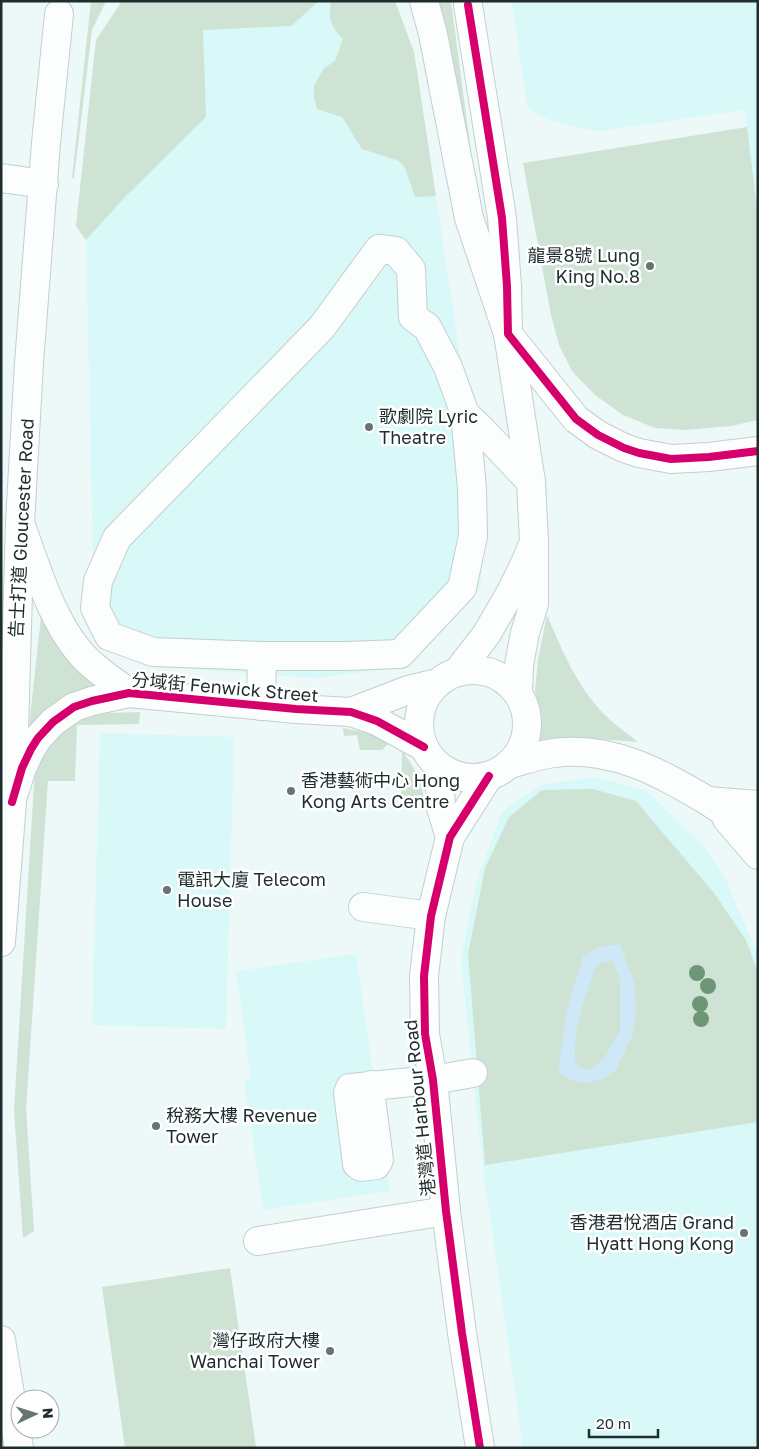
<svg xmlns="http://www.w3.org/2000/svg" width="759" height="1449" font-family="'Golos Text','Noto Sans TC',sans-serif">
  <rect width="100%" height="100%" fill="#ecf9f8"/>
  <!-- built -->
  <g fill="#d8f9f7">
    <polygon points="122,1 395,1 414,52 480,486 481,588 400,668 315,678 146,666 113,644 94,609 86,240 76,226 96,40"/>
    <polygon points="512,1 758,1 758,216 744,110 601,131 572,127 547,119 527,107"/>
    <polygon points="100,733 234,737 226,1029 92,1025"/>
    <polygon points="594,777 646,790 704,847 727,882 758,956 758,1448 523,1448 483,1169 462,971 462,953 477,880 502,811 542,785"/>
    <polygon points="356,954 390,1191 263,1210 244,1080 251,1078 236,971"/>
  </g>
  <!-- green -->
  <g fill="#cee3d3">
    <polygon points="91,1 106,1 92,30 74,178 72,178"/>
    <polygon points="122,1 319,1 291,26 203,30 206,117 124,198 86,240 76,226 96,40"/>
    <path d="M331 1H395L414 52 436 196 415 197 405 168 399 161 362 149 342 117 317 109 314 98V86L324 68 335 61 343 39C331 27 328 18 331 1Z"/>
    <polygon points="409,1 451,1 473,167 432,53"/>
    <polygon points="747,127 758,217 758,420 731,426 685,430 655,428 623,415 595,395 572,371 559,345 551,315 523,163"/>
    <path d="M547 615C562 650 577 687 605 715 615 725 627 733 638 742L583 738 539 741 542 717 535 691 538 659Z"/>
    <polygon points="41,617 73,658 102,686 72,700 29,726"/>
    <polygon points="140,712 139,724 77,725 75,781 48,781 26,1109 34,1231 23,1238 14,1110 35,768 51,743 77,718 105,713"/>
    <polygon points="343,728 373,734 391,741 382,750 360,750 357,735 344,736"/>
    <path d="M402 751C416 769 423 784 425 807L401 803Z"/>
    <polygon points="593,789 636,801 714,893 746,940 758,973 758,1122 485,1165 468,954 485,868 509,817 542,790"/>
    <polygon points="230,1268 256,1447 125,1448 102,1287"/>
  </g>
  <!-- water -->
  <path fill="#cfe8f8" fill-rule="evenodd" d="M620 944 634 982 636 1008 633 1034 616 1070 603 1079 584 1083 571 1080 558 1072 567 1009 583 957 598 947ZM613 961 620 980V1030L604 1059 588 1070 580 1067 574 1061 576 1034 581 1010 595 968 602 962Z"/>
  <g fill="none" stroke-linecap="round" stroke-linejoin="round">
    <!-- minor casing -->
    <g stroke="#c2cfce" stroke-width="30">
      <g id="minor">
        <polyline points="468,5 502,218 507,286 508,334 576,419 598,435 624,448 639,453 671,459 709,457 758,451"/>
        <polyline points="1,178 44,184"/>
        <polyline points="465,414 472,488 473,536 462,588 400,654 346,656 262,656 153,652 109,636 95,608 98,581 117,538 322,327 379,249 396,251 411,269 413,317 427,327 448,367 465,414 481,429 531,482"/>
        <path d="M20 523C36 566 53 627 87 660 99 672 115 682 129 693"/>
        <polyline points="518,693 519,665 525,633 534,604 534,542"/>
        <polyline points="261,706 262,656"/>
        <polyline points="351,712 408,690 437,683"/>
        <polyline points="439,767 441,808 450,837"/>
        <polyline points="14,793 22,768 31,749 38,738 53,722 74,707 92,701 129,693 296,709 351,712 377,721 424,747"/>
        <polyline points="708,801 758,805"/>
        <polyline points="727,819 758,855"/>
        <polyline points="363,907 431,916"/>
        <polyline points="371,1085 370,1091 379,1160 376,1165 361,1167 357,1164 348,1093 350,1088 433,1080 473,1073"/>
        <polyline points="258,1241 446,1211"/>
        <polyline points="480,1448 462,1333 446,1211 433,1080 425,1034 424,976 431,916 450,837 489,776"/>
      </g>
    </g>
    <!-- major casing -->
    <g stroke="#c2cfce" stroke-width="30">
      <g id="major">
        <circle cx="473" cy="724" r="54"/>
        <polyline points="458,671 486,635 511,592 526,561 534,542 531,482 508,334"/>
        <path d="M510 764C524 760 539 755 554 753 612 745 660 773 708 801"/>
      </g>
    </g>
    <!-- highway casing -->
    <g stroke="#c2cfce" stroke-width="30">
      <g id="highway">
        <polyline points="424,1 433,34 469,218 508,334"/>
        <polyline points="708,801 758,835"/>
        <polyline points="1,942 12,802 20,523 29,363 46,143 59,14"/>
        <polyline points="1,1340 19,1448"/>
      </g>
    </g>
    <!-- minor -->
    <use href="#minor" stroke="#fcfefe" stroke-width="28"/>
    <!-- major -->
    <use href="#major" stroke="#fcfefe" stroke-width="28"/>
    <!-- highway -->
    <use href="#highway" stroke="#fcfefe" stroke-width="28"/>
    <!-- cycleway casing -->
    <g stroke="#fff" stroke-width="11">
      <g id="cycleway">
        <polyline points="468,5 502,218 507,286 508,334 576,419 598,435 624,448 639,453 671,459 709,457 758,451"/>
        <polyline points="12,802 22,768 31,749 38,738 53,722 74,707 92,701 129,693 296,709 351,712 377,721 424,747"/>
        <polyline points="480,1448 462,1333 446,1211 433,1080 425,1034 424,976 431,916 450,837 489,776"/>
      </g>
    </g>
    <!-- cycleway -->
    <use href="#cycleway" stroke="#d6006c" stroke-width="8"/>
  </g>
  <!-- trees -->
  <g fill="#6d9677">
    <circle cx="697" cy="973" r="8"/>
    <circle cx="708" cy="986" r="8"/>
    <circle cx="700" cy="1004" r="8"/>
    <circle cx="701" cy="1019" r="8"/>
  </g>
  <!-- markers -->
  <g fill="#667474" stroke="#fff" stroke-width="2">
    <circle cx="650" cy="266" r="5"/>
    <circle cx="369" cy="427" r="5"/>
    <circle cx="291" cy="791" r="5"/>
    <circle cx="167" cy="890" r="5"/>
    <circle cx="156" cy="1126" r="5"/>
    <circle cx="744" cy="1233" r="5"/>
    <circle cx="330" cy="1351" r="5"/>
  </g>
  <g text-anchor="middle" stroke-width="5" stroke-linejoin="round" paint-order="stroke">
    <!-- poi labels -->
    <g font-size="18" fill="#1e2d2d" stroke="#fff" text-anchor="start">
      <text x="640" y="262" text-anchor="end">龍景8號 Lung<tspan x="640" dy="21">King No.8</tspan></text>
      <text x="379" y="423">歌劇院 Lyric<tspan x="379" dy="21">Theatre</tspan></text>
      <text x="301" y="787">香港藝術中心 Hong<tspan x="301" dy="21">Kong Arts Centre</tspan></text>
      <text x="177" y="886">電訊大廈 Telecom<tspan x="177" dy="21">House</tspan></text>
      <text x="166" y="1122">稅務大樓 Revenue<tspan x="166" dy="21">Tower</tspan></text>
      <text x="734" y="1229" text-anchor="end">香港君悅酒店 Grand<tspan x="734" dy="21">Hyatt Hong Kong</tspan></text>
      <text x="320" y="1347" text-anchor="end">灣仔政府大樓<tspan x="320" dy="21">Wanchai Tower</tspan></text>
    </g>
    <!-- street labels -->
    <g font-size="18" fill="#1e2d2d" stroke="#fff">
      <text transform="translate(22 528) rotate(-87)" y="6">告士打道 Gloucester Road</text>
      <text transform="translate(225 688) rotate(5)" y="6">分域街 Fenwick Street</text>
      <text transform="translate(420 1108) rotate(-96)" y="6">港灣道 Harbour Road</text>
    </g>
  </g>
  <!-- border -->
  <rect width="759" height="1449" fill="none" stroke="#1e2d2d" stroke-width="5"/>
  <!-- north arrow -->
  <g transform="translate(35 1414) rotate(86)"><circle r="24" fill="#ffffff" stroke="#a5abab"/>
  <path d="M0-4L9 19L0 12L-9 19Z" fill="#667474"/>
  <text y="-8" font-size="14" font-weight="bold" text-anchor="middle" fill="#1e2d2d">N</text>
  </g>
  <!-- scale -->
  <path d="M589 1429v8h69v-8" fill="none" stroke="#1e2d2d" stroke-width="2.5"/>
  <text x="596" y="1429" font-size="15" fill="#1e2d2d" stroke="#ffffff" stroke-width="4" paint-order="stroke">20 m</text>
</svg>
